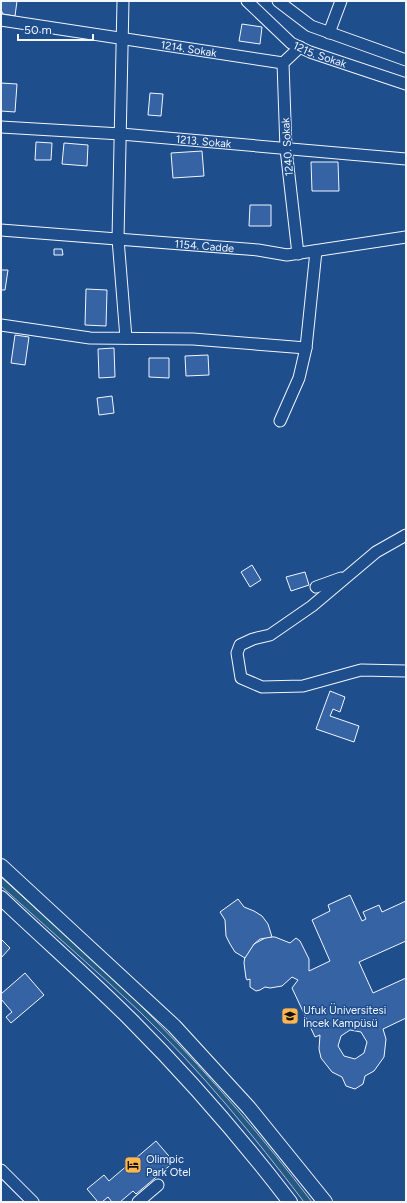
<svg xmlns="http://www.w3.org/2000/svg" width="407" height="1203" font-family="Figtree,sans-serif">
  <rect width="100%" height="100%" fill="#1f4e8c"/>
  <!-- green -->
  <path fill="#245a82" stroke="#a8bbd7" d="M1 877C53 924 107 970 156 1021 212 1078 264 1139 312 1202H304C254 1136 200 1070 140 1012 95 969 47 928 1 886Z"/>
  <!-- building -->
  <g fill="#3563a3" stroke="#f2f6ff" fill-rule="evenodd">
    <polygon points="1,1 17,1 15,16 3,14 1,10"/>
    <polygon points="242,24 262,27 260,44 239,41"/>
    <polygon points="1,83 17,84 15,112 1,111"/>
    <polygon points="150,93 163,94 161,116 148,115"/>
    <polygon points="36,142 52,143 51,160 35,160"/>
    <polygon points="64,143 88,145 87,166 62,164"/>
    <polygon points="202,151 204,176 173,178 171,153"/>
    <polygon points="311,162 338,162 339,191 312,191"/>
    <polygon points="250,205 271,205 271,226 249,226"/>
    <polygon points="54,249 62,249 63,255 54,255"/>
    <polygon points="1,270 8,270 5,290 1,290"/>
    <polygon points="86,289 107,290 106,326 85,325"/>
    <polygon points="15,335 29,337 25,365 11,363"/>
    <polygon points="114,348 115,377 99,378 98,349"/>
    <polygon points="208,355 209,375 186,376 185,356"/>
    <polygon points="149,358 169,358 169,378 149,377"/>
    <polygon points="112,396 114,413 99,415 97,398"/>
    <polygon points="252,565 261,580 250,587 241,572"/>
    <polygon points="305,572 309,585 291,591 286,577"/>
    <polygon points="330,691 345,697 340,712 333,709 330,716 359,726 354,742 316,729"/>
    <path d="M350 895 362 921 366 919 363 912 379 905 382 912 406 901V941L359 962 373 993 406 978V1018L383 1029 386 1039 384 1057 374 1071 365 1076 363 1084 355 1089 346 1086 342 1077 332 1072 321 1058 319 1049 320 1035 315 1037 292 988 298 980 292 977 282 986 270 988 265 987 260 990 256 991 250 987V979L247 980 246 978 244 963 245 956 254 944 267 937H275L290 943 296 938 300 941 309 959V971L330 961 312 920 330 911 328 905ZM350 1030 361 1032 367 1042 364 1053 355 1059 344 1056 338 1046 341 1036Z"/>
    <polygon points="238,899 244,907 254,911 262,916 268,924 272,937 260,939 254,944 245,958 235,952 230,944 226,936 225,920 220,912"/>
    <polygon points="1,939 10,948 1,958"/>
    <polygon points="25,973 44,995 11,1023 6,1017 12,1012 1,999 1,994"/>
    <polygon points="156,1141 174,1162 136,1194 133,1191 120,1202 112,1202 108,1197 102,1202 98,1202 87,1189 104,1175 109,1181"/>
  </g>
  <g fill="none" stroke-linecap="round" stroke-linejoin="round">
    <!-- minor casing -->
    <g stroke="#f2f6ff" stroke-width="13">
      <g id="minor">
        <polyline points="123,1 118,239 126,338"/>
        <path id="s1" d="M247 1 291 43 310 52 406 84"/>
        <polyline points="278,1 311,26 406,60"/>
        <path id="s2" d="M1 20 283 63"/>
        <polyline points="329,33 341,1"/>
        <path id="s3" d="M1 127 121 134 406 159"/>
        <path id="s4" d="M1 230 258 250 287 255 406 237"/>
        <polyline points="298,254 286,149 283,63 300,47"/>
        <polyline points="1,325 90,338 193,339 306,348"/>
        <polyline points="280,421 299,378 306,348 316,251"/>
        <polyline points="406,535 376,552 312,606 270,635 253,639 240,645 237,653 241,678 262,687 303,686 361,670 406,671"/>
        <polyline points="316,587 341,578"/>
        <polyline points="1,1170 33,1202"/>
        <polyline points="138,1202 158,1185"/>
      </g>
    </g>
    <!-- major casing -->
    <g stroke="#f2f6ff" stroke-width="16">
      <g id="major">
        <polyline points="1,866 174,1026 249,1108 325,1202"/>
        <path d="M1 898C44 939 89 978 131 1020 188 1077 241 1138 290 1202"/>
      </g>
    </g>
    <!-- minor -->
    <use href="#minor" stroke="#1f4e8c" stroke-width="11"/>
    <!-- major -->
    <use href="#major" stroke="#1f4e8c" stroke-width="14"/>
  </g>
  <!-- icons -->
  <defs>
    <g id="university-square" transform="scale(0.9)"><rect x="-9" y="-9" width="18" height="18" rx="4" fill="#ffb74d" stroke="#1f4e8c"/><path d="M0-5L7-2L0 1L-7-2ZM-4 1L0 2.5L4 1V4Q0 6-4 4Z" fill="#111"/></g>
    <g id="hotel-square" transform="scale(0.9)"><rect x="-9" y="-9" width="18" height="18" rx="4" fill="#ffb74d" stroke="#1f4e8c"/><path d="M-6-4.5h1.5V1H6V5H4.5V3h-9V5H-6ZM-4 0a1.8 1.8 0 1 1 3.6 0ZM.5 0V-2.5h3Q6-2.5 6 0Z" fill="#111"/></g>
  </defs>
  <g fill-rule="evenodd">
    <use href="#university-square" x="290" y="1016"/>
    <use href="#hotel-square" x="133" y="1165"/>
  </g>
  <g text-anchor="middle" stroke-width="3" stroke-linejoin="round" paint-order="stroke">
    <!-- street labels -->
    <g font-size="11" fill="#f2f6ff" stroke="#1f4e8c">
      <text dy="4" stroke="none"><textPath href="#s2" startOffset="190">1214. Sokak</textPath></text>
      <text dy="4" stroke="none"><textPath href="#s1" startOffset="92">1215. Sokak</textPath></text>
      <text dy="4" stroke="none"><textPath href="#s3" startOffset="203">1213. Sokak</textPath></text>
      <text transform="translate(287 147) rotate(-94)" y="4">1240. Sokak</text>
      <text dy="4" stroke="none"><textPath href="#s4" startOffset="204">1154. Cadde</textPath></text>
    </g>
    <!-- poi labels -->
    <g font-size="11" fill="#f2f6ff" stroke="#1f4e8c" text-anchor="start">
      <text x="303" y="1014">Ufuk Üniversitesi<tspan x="303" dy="13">İncek Kampüsü</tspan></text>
      <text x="146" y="1163">Olimpic<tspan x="146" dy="13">Park Otel</tspan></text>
    </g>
  </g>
  <!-- border -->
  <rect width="407" height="1203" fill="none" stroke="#f2f6ff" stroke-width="4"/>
  <!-- scale -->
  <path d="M18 34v6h75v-6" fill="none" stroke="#f2f6ff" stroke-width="2"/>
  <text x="24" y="34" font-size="12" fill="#f2f6ff" stroke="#1f4e8c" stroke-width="3" paint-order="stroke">50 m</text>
</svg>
